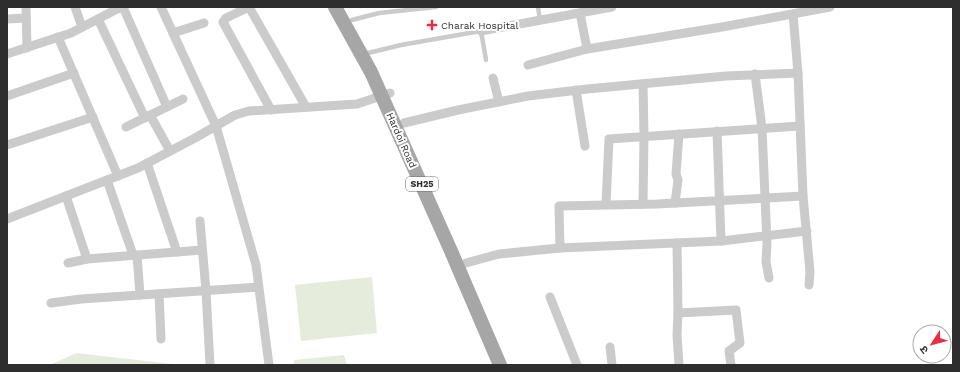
<svg xmlns="http://www.w3.org/2000/svg" width="960" height="372" font-family="'Work Sans','Noto Sans Devanagari',sans-serif">
  <rect width="100%" height="100%" fill="#fff"/>
  <!-- green -->
  <g fill="#e5ecdc">
    <polygon points="372,277 377,333 301,341 295,285"/>
    <polygon points="76,353 181,365 50,365"/>
    <polygon points="344,355 347,365 294,365 294,360"/>
  </g>
  <g fill="none" stroke-linecap="round" stroke-linejoin="round">
    <!-- lane -->
    <g stroke="#cbcbcb" stroke-width="4.5">
      <polyline points="538,7 540,20"/>
      <polyline points="352,20 379,13 436,7"/>
      <polyline points="364,54 401,45 481,31 486,60"/>
    </g>
    <!-- street -->
    <g stroke="#cbcbcb" stroke-width="9">
      <polyline points="26,7 27,48"/>
      <polyline points="75,7 82,27"/>
      <polyline points="123,7 167,107"/>
      <polyline points="161,7 216,126 256,265 269,365"/>
      <polyline points="249,7 226,18 223,22 271,110"/>
      <polyline points="249,7 306,107"/>
      <polyline points="580,13 587,49"/>
      <polyline points="793,14 798,73"/>
      <polyline points="7,19 26,18"/>
      <polyline points="98,19 145,118"/>
      <polyline points="481,31 612,7"/>
      <polyline points="173,33 204,23"/>
      <polyline points="58,37 118,176"/>
      <polyline points="7,54 71,33 121,7"/>
      <polyline points="528,65 587,49 722,27 830,7"/>
      <polyline points="755,74 762,128 767,243 766,262 769,278"/>
      <polyline points="493,78 499,102"/>
      <polyline points="643,84 644,136 643,204"/>
      <polyline points="576,90 585,146"/>
      <polyline points="7,96 74,73"/>
      <polyline points="150,115 170,151"/>
      <polyline points="404,123 458,110 528,96 587,89 726,76 798,73 803,196 657,204 559,206 560,248 499,254 466,263"/>
      <polyline points="126,127 183,99"/>
      <polyline points="717,131 721,241"/>
      <polyline points="7,145 93,117"/>
      <polyline points="147,163 177,252"/>
      <polyline points="107,180 133,255"/>
      <polyline points="66,196 87,259"/>
      <polyline points="803,196 810,272 809,285"/>
      <polyline points="675,203 678,180 676,174 679,134"/>
      <polyline points="606,204 609,139 800,126"/>
      <polyline points="7,219 138,168 195,138 235,115 249,111 357,104 390,93"/>
      <polyline points="200,221 206,291 210,365"/>
      <polyline points="677,243 678,313 736,310 740,343 729,351 731,365"/>
      <polyline points="560,248 721,241 807,231"/>
      <polyline points="137,255 140,295"/>
      <polyline points="68,263 87,259 202,250"/>
      <polyline points="159,294 161,339"/>
      <polyline points="550,297 577,365"/>
      <polyline points="51,303 81,299 258,287"/>
      <polyline points="678,313 677,335 679,365"/>
      <polyline points="610,347 612,365"/>
    </g>
    <!-- primary -->
    <polyline stroke="#a6a6a6" stroke-width="14" points="335,7 371,72 451,251 500,365"/>
  </g>
  <!-- markers -->
  <path fill="#e82e43" stroke="#fff" stroke-width="1.5" d="M430 19h4v4h4v4h-4v4h-4v-4h-4v-4h4z"/>
  <g text-anchor="middle" stroke-width="4" stroke-linejoin="round" paint-order="stroke">
    <!-- shield labels -->
    <rect fill="#fff" stroke="#6d6d6d" stroke-width="1" x="406" y="177" width="32" height="14" rx="3"/>
    <g font-size="9" font-weight="bold" fill="#2e2e2e">
      <text x="422" y="187">SH25</text>
    </g>
    <!-- poi labels -->
    <g font-size="10" fill="#2e2e2e" stroke="#fff" text-anchor="start">
      <text x="441" y="29">Charak Hospital</text>
    </g>
    <!-- street labels -->
    <g font-size="10" fill="#2e2e2e" stroke="#fff">
      <text transform="translate(402 140) rotate(66)" y="4">Hardoi Road</text>
    </g>
  </g>
  <!-- border -->
  <rect width="960" height="372" fill="none" stroke="#2e2e2e" stroke-width="16"/>
  <!-- north arrow -->
  <g transform="translate(932 344) rotate(234)"><circle r="19" fill="#ffffff" stroke="#ababab"/>
  <path d="M0-3L7 15L0 10L-7 15Z" fill="#e82e43"/>
  <text y="-6" font-size="11" font-weight="bold" text-anchor="middle" fill="#2e2e2e">उ</text>
  </g>
</svg>
